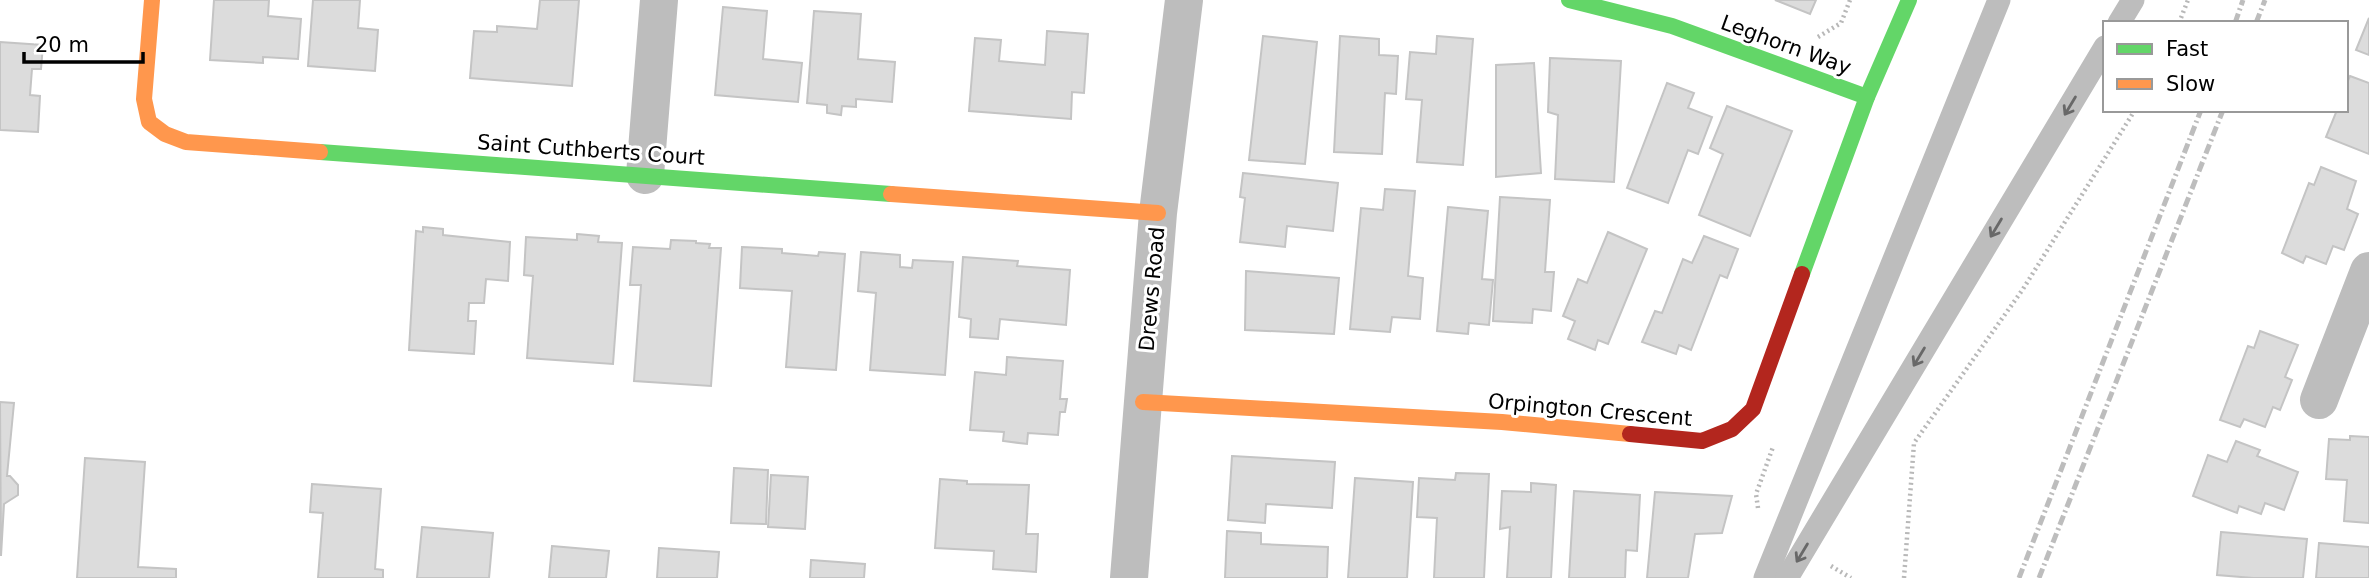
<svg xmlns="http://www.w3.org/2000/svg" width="2369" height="578" font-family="'DejaVu Sans',sans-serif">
  <rect width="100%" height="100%" fill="#fff"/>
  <!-- building -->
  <g fill="#dcdcdc" stroke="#c4c4c4" stroke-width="2">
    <polygon points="214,0 269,0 268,16 301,19 298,59 263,57 263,63 210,60"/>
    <polygon points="313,0 360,0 358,28 378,30 375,71 308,66"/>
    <polygon points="540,0 579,0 572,86 470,78 474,31 497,32 497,26 537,29"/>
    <polygon points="1775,0 1816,0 1810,14"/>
    <polygon points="723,7 767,11 763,59 802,63 798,102 715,95"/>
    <polygon points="814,11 861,14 858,59 895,62 892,102 856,99 856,107 842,106 841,115 827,113 827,105 807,103"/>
    <polygon points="2369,18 2369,55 2356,50"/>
    <polygon points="1047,31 1088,34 1084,93 1072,92 1071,119 969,111 975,38 1001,40 999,61 1045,65"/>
    <polygon points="1263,36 1317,42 1305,164 1249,160"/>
    <polygon points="1340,36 1379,39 1379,55 1398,56 1396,94 1385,93 1382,154 1334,152"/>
    <polygon points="1437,36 1473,39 1463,165 1417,162 1422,100 1406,99 1410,52 1436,54"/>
    <polygon points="0,42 43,45 41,69 32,69 30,95 40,96 38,132 0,130"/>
    <polygon points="1550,58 1621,61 1614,182 1555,179 1558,115 1548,112"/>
    <polygon points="1534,63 1541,173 1496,177 1496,65"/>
    <polygon points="2350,76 2369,83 2369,154 2326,137 2337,110 2346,110 2346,85"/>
    <polygon points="1667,83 1694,93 1688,108 1712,117 1698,154 1688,150 1668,203 1627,188"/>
    <polygon points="1727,106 1792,131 1750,236 1699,215 1723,154 1710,148"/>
    <polygon points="2321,167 2356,181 2347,209 2358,214 2344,250 2333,246 2326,264 2306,256 2303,263 2282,253 2309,183 2314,185"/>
    <polygon points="1243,173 1338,183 1333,231 1287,226 1285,247 1240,242 1245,198 1240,197"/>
    <polygon points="1385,189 1415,191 1408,276 1423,278 1420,319 1392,317 1390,332 1350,329 1361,208 1383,210"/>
    <polygon points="1500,197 1550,200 1545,272 1554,272 1551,311 1533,309 1532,323 1493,321"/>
    <polygon points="1448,207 1488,211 1482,279 1493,280 1489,325 1469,323 1468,334 1437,331"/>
    <polygon points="423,227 443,229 443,235 510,242 508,281 486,279 484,303 469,303 468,321 476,321 474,354 409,350 416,231 423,232"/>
    <polygon points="1608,232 1647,249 1608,344 1598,340 1595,350 1568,339 1575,321 1563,316 1578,279 1587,283"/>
    <polygon points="577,234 599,236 598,242 622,243 613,364 527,358 533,276 524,275 526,237 577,240"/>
    <polygon points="1704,236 1738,249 1727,278 1720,275 1691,350 1679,345 1676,354 1642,342 1655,311 1662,313 1683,259 1692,263"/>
    <polygon points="671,240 696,241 696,243 710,244 709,248 721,248 711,386 634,381 641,285 630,285 633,247 670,249"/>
    <polygon points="742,247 782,249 782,253 818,256 819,252 845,254 836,370 786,367 792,291 740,288"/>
    <polygon points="861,252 900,255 900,267 912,268 913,260 953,262 945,375 870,370 876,293 858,291"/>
    <polygon points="963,257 1018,261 1017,266 1070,270 1066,325 1000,319 998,339 970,337 971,319 959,317"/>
    <polygon points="1246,271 1339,278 1334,334 1245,330"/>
    <polygon points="2260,331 2298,345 2285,377 2292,380 2280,410 2273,407 2265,427 2244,419 2240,427 2220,420 2248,346 2254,348"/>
    <polygon points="1007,357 1063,361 1060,399 1067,399 1065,412 1060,412 1058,435 1028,433 1027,444 1003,441 1004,432 970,430 975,372 1006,375"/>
    <polygon points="0,402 14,403 7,476 10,476 18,485 18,495 4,504 1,556"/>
    <polygon points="2350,436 2369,437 2369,523 2344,521 2347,480 2326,479 2329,439 2350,440"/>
    <polygon points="2236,441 2260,450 2257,456 2298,472 2284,510 2265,503 2261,514 2239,506 2237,513 2193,496 2208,455 2227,462"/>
    <polygon points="1232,456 1335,462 1332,508 1266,504 1265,523 1228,520"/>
    <polygon points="85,458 145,462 138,567 176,569 176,578 77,578"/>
    <polygon points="734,468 768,470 766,524 731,523"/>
    <polygon points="1456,473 1489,474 1484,578 1434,578 1437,518 1417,517 1419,478 1455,480"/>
    <polygon points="771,475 808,477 805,529 768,527"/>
    <polygon points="1355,478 1413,482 1407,578 1348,578"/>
    <polygon points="940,479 967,481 967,484 1029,485 1026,534 1038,534 1036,572 993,569 994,551 935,548"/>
    <polygon points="1531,483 1556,485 1551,578 1507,578 1510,527 1500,529 1502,491 1531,492"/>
    <polygon points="312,484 381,489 375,569 383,570 383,578 318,578 323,513 310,512"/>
    <polygon points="1574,491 1640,495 1637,551 1626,550 1625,578 1569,578"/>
    <polygon points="1655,492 1732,496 1722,533 1695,534 1688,578 1647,578"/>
    <polygon points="422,527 493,533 489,578 417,578"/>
    <polygon points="1227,531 1261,533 1261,544 1328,547 1327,578 1225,578"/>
    <polygon points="2221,532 2307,539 2303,578 2253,578 2217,575"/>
    <polygon points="2319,543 2369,547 2369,578 2316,578"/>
    <polygon points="552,546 609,551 606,578 549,578"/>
    <polygon points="659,548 719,552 717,578 657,578"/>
    <polygon points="811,560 865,564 864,578 810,578"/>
  </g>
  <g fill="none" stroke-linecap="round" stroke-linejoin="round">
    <!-- path -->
    <g stroke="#b8b8b8" stroke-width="4.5" stroke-dasharray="2 3.5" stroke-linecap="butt">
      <polyline points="2179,23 2188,0"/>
      <polyline points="1818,37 1841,23 1850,0"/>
      <polyline points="1758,508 1756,494 1773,447"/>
      <polyline points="1831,566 1851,578"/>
      <polyline points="1904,578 1914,443 2023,289 2135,110"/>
    </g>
    <!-- lane -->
    <g stroke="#bdbdbd" stroke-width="23">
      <polyline points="2119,23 2133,0"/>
      <polyline points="1765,578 1999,0"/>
      <polyline points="1787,578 2105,47"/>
    </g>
    <!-- street -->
    <g stroke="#bdbdbd" stroke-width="38">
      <polyline points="645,175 659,0"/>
      <polyline points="2319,400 2369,271"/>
      <polyline points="1129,578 1158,213 1184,0"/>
    </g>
    <!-- fast -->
    <g stroke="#63d668" stroke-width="16">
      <polyline points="1569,0 1672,26 1867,97"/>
      <polyline points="320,152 891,194"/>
      <polyline points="1802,274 1867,97 1909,0"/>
    </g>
    <!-- slow -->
    <g stroke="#ff974d" stroke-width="16">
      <polyline points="152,0 144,99 149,122 165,134 186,142 320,152"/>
      <polyline points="891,194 1158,213"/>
      <polyline points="1143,402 1502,422 1630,434"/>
    </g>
    <!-- jam -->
    <polyline stroke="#b3261e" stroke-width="16" points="1630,434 1702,441 1732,429 1753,409 1802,274"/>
    <!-- rail -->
    <g stroke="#bdbdbd" stroke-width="5" stroke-dasharray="10 3.5 2 3.5" stroke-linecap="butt">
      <polyline points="2235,23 2243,0"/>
      <polyline points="2256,23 2265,0"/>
      <polyline points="2019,578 2201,110"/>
      <polyline points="2039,578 2223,110"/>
    </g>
  </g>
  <!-- one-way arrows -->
  <defs><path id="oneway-shaft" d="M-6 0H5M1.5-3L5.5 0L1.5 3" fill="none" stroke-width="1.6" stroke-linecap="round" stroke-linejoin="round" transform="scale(1.75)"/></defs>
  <g stroke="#686868">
    <use href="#oneway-shaft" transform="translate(2070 106) rotate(121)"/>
    <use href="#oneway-shaft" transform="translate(1996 228) rotate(121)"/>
    <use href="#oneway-shaft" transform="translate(1919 357) rotate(121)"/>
    <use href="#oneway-shaft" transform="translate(1802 553) rotate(121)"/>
  </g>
  <g text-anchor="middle" stroke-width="6" stroke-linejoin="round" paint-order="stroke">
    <!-- street labels -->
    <g font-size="21" fill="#000" stroke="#fff">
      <text transform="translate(1786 45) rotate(20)" y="7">Leghorn Way</text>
      <text transform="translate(591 150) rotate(4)" y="7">Saint Cuthberts Court</text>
      <text transform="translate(1152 289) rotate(-85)" y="7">Drews Road</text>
      <text transform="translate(1590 410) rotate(5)" y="7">Orpington Crescent</text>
    </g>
  </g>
  <!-- legend -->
  <rect x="2103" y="21" width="245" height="91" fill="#ffffff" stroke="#999999" stroke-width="2"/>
  <rect x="2117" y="44" width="35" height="10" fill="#63d668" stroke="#999999" stroke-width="2"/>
  <text x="2166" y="56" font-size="21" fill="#000000">Fast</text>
  <rect x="2117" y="79" width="35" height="10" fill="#ff974d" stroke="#999999" stroke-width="2"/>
  <text x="2166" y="91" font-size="21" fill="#000000">Slow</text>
  <!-- scale -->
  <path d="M24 52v10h119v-10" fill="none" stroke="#000000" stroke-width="3.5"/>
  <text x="35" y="52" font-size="21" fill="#000000" stroke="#ffffff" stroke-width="5" paint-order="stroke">20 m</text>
</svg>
